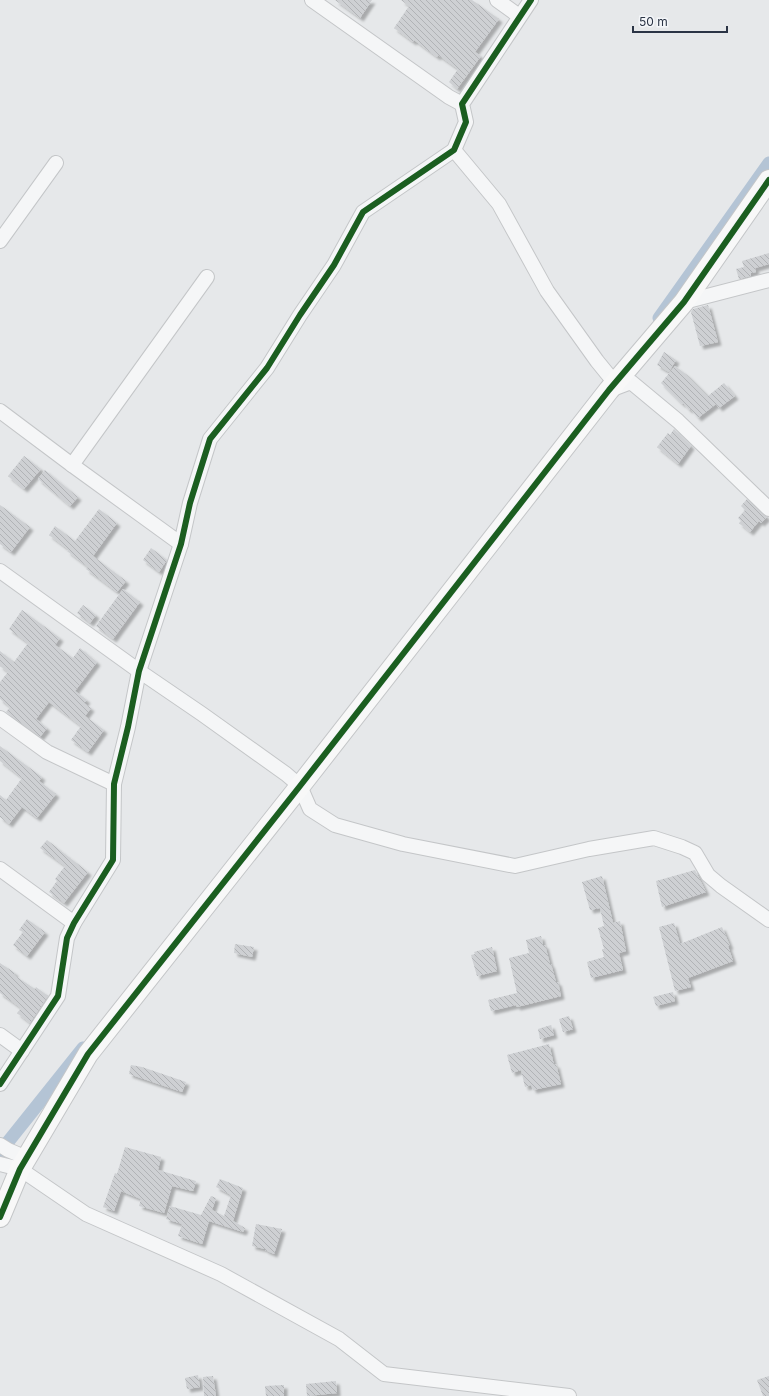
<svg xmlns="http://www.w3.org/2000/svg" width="769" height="1396" font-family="Inter,sans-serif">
  <defs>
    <pattern id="building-back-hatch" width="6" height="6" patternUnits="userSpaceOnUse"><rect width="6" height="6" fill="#ced0d3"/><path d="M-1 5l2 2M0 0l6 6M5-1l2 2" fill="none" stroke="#b1b3b6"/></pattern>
    <filter id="shadow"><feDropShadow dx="3.5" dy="3.5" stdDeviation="1" flood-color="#0004"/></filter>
  </defs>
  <rect width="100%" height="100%" fill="#e6e8ea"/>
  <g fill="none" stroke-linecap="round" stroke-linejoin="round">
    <!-- canal -->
    <g stroke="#b4c4d5" stroke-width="13">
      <polyline points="659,318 769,163"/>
      <polyline points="0,1152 83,1048"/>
    </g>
  </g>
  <!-- building -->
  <g fill="url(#building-back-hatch)" filter="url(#shadow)">
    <polygon points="335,0 372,0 360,18"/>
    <polygon points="401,0 472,0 499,19 475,52 481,56 457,89 449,82 458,69 438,55 437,57 414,40 413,42 394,28 409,6"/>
    <polygon points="769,253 769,264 755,268 756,272 751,273 751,276 739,279 736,269 744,267 742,261"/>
    <polygon points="708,305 718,342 700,346 691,312 693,309"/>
    <polygon points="664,352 676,360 669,372 657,365"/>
    <polygon points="675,366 687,375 708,396 724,383 735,396 719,408 716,404 698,418 690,408 689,410 683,403 682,404 661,383"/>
    <polygon points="674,429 691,446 678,464 657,447 668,433 670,435"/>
    <polygon points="24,456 41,469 24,489 8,476"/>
    <polygon points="45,470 78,497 70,506 38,479"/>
    <polygon points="747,499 767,517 761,523 759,521 750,532 739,523 741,521 738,518 745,510 741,506"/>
    <polygon points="0,505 30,527 11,552 0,544"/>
    <polygon points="99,509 117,523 93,556 126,581 117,592 86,569 88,567 67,551 69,550 49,535 55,526 75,541"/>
    <polygon points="151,548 167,560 159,572 143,560"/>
    <polygon points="123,589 140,602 113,639 96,626"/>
    <polygon points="83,605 96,615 90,623 77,613"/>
    <polygon points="22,610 60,638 55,645 73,658 80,648 97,662 75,691 87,700 84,703 91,708 85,716 104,730 88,752 71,740 81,726 49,702 36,719 47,728 40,737 6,712 10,707 0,699 0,682 8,672 0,666 0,651 14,662 28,643 9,629"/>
    <polygon points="0,746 42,777 39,781 56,794 37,818 22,807 9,824 0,817 0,795 6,800 22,778 0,761"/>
    <polygon points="47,840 88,872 64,903 49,892 57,881 55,879 65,866 40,848"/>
    <polygon points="695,870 706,892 662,907 656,881"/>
    <polygon points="602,876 613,923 620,921 626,951 619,953 623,970 591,978 587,962 604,957 602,949 604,949 598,928 604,926 600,908 590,910 582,882"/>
    <polygon points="27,919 45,932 27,956 13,945 23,932 19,930"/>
    <polygon points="674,923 680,944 722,927 730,946 728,946 733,961 688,978 691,987 675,991 659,927"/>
    <polygon points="541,936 543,945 545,945 550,964 551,964 556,982 558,982 561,996 517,1007 516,1005 491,1011 488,1000 517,993 509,958 529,953 526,940"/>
    <polygon points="235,944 254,947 252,957 234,953"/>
    <polygon points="492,947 497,971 477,976 471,955 475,954 474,952"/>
    <polygon points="0,963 15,973 14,975 35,989 36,987 48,996 30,1023 17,1013 21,1008 0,993"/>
    <polygon points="673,992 675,1001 656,1006 653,997"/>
    <polygon points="569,1016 573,1029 563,1032 559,1019"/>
    <polygon points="551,1025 554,1035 540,1039 538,1029"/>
    <polygon points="549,1044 554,1065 556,1064 561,1084 533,1090 531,1085 525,1087 521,1070 512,1073 507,1055"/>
    <polygon points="131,1065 142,1067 186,1082 182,1092 129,1074"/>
    <polygon points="125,1147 161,1157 158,1170 196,1181 193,1191 172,1186 164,1213 139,1206 141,1199 121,1191 114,1211 103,1207 115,1173 117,1174"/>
    <polygon points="220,1179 243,1188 233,1221 245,1228 243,1232 209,1221 202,1244 178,1236 182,1224 166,1219 170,1206 201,1215 211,1196 216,1198 212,1210 224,1216 231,1195 216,1187"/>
    <polygon points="256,1224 282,1229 274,1254 265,1250 265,1249 252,1246"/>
    <polygon points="198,1375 200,1387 187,1389 185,1378"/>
    <polygon points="213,1376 216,1396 204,1396 203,1377"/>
    <polygon points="769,1376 769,1396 763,1396 757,1380"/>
    <polygon points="336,1381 337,1393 307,1396 306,1384"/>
    <polygon points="284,1385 284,1396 266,1396 265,1386"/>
  </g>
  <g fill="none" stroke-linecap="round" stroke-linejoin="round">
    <!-- street casing -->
    <g stroke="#c4c6c8" stroke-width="16">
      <g id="street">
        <polyline points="312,0 449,97 462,104"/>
        <polyline points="497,0 519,16"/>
        <polyline points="454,150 499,204 547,291 597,361 610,377"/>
        <polyline points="0,241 56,163"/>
        <polyline points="684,302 769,280"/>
        <polyline points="610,390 631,382 678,421 769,509"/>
        <polyline points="0,411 72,465 181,544"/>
        <polyline points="72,465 207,277"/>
        <polyline points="0,571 139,671 202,714 286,774 300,786 310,809 335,825 403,844 515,866 589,849 654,838 682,847 695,853 708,875 721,886 769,920"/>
        <polyline points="0,718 47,752 114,784"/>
        <polyline points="0,869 74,923"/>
        <polyline points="0,1035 22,1051"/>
        <polyline points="0,1084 58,996 67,938 74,923 113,860 114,784 128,727 139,671 181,544 190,503 210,439 267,368 300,315 334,265 363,212 454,150 466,122 462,104 531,0"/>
        <polyline points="0,1145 8,1150 27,1158"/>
        <polyline points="0,1164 20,1169 86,1214 221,1274 339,1339 384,1374 569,1396"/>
      </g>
    </g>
    <!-- secondary casing -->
    <g stroke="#c4c6c8" stroke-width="22">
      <polyline id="secondary" points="0,1217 20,1169 88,1054 300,786 609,390 684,302 769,180"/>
    </g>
    <!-- street -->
    <use href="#street" stroke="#f5f6f7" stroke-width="14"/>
    <!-- secondary -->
    <use href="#secondary" stroke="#f8f8f8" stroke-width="20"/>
    <!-- cycleway casing -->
    <g stroke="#f4f6f9" stroke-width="8">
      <g id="cycleway">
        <polyline points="0,1084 58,996 67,938 74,923 113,860 114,784 128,727 139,671 181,544 190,503 210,439 267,368 300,315 334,265 363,212 454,150 466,122 462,104 531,0"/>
        <polyline points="0,1217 20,1169 88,1054 300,786 609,390 684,302 769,180"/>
      </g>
    </g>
    <!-- cycleway -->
    <use href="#cycleway" stroke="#1b5e20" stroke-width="6"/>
  </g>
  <!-- scale -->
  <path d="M633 26v6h94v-6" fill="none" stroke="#2b3445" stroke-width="2"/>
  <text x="639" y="26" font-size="12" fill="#2b3445" stroke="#f4f6f9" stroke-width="3" paint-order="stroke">50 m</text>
</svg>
